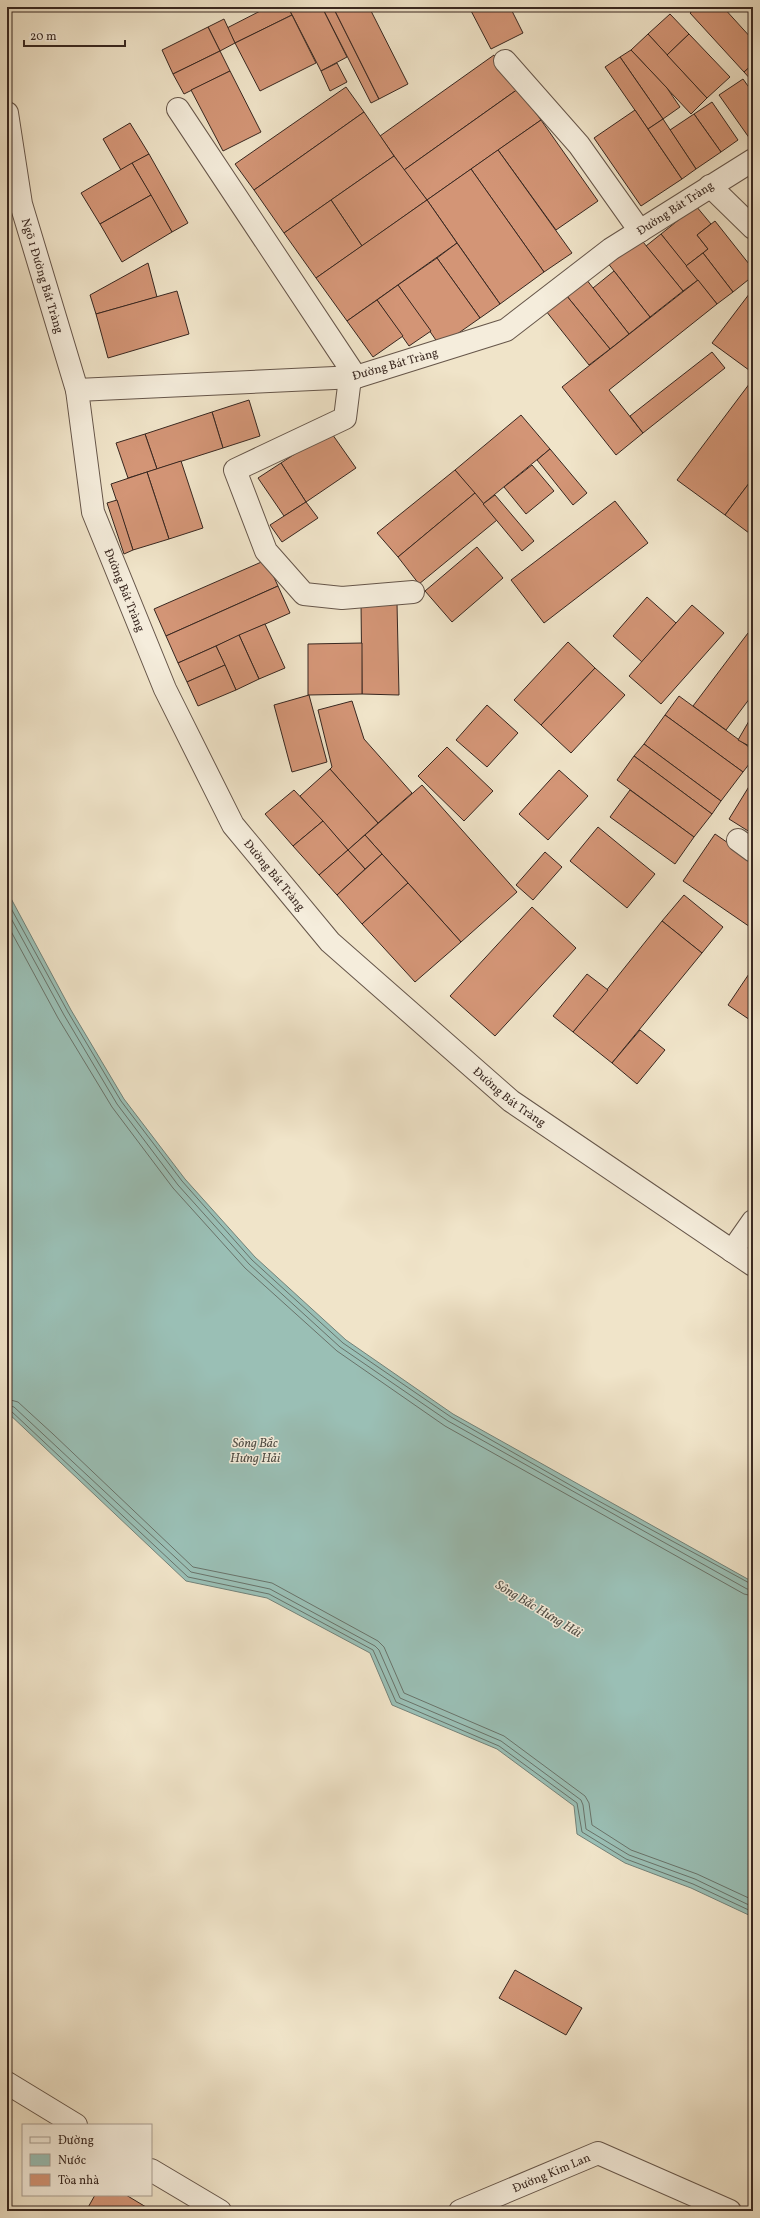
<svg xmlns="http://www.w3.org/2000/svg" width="760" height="2218" font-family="Vollkorn,serif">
  <rect width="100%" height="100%" fill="#f0e4c9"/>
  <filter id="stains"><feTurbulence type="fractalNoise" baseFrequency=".005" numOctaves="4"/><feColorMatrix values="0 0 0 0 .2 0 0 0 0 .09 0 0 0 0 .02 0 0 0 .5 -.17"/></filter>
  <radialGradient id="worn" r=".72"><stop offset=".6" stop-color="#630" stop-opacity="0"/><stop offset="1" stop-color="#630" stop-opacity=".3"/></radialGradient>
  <!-- water -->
  <polygon fill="#9abfb5" stroke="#738279" points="7,891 71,1010 124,1099 185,1179 255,1257 346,1340 453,1414 753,1582 753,1917 691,1888 625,1863 577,1834 574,1806 497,1749 392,1705 370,1653 267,1598 186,1581 7,1412"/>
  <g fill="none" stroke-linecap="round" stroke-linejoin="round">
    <!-- shore -->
    <g stroke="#69736a" stroke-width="1">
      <polyline points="7,901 68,1012 121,1101 182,1181 252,1260 343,1343 451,1417 584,1493 753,1585"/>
      <polyline points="7,911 64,1015 117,1104 178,1185 249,1264 340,1347 448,1421 747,1589 753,1590"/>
      <polyline points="7,924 58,1018 112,1107 173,1188 245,1268 337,1351 445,1426 744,1594 753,1596"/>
      <polyline points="7,1399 18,1402 53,1434 193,1567 272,1583 378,1641 384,1647 404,1693 504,1736 585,1796 589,1803 592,1825 631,1850 697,1874 753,1900"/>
      <polyline points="7,1405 14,1407 191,1572 270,1589 375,1646 379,1650 400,1698 501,1741 581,1800 583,1805 586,1829 629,1855 695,1879 753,1907"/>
      <polyline points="7,1410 11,1411 188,1577 269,1594 373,1650 396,1702 499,1746 577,1803 582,1832 626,1859 693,1884 753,1912"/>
    </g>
  </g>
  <!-- building -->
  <g fill="#d39576" stroke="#382720">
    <polygon points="268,7 288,7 292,15 235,43 227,28"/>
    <polygon points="288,7 322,7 347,57 321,71"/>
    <polygon points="322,7 333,7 379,99 371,103"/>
    <polygon points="333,7 369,7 408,84 379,99"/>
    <polygon points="469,7 510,7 523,33 491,49"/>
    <polygon points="697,7 723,7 753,40 753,64 744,72 690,13"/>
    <polygon points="670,14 689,34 667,55 648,34"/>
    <polygon points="292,15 316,63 260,91 235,43"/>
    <polygon points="224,19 235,43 220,51 208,27"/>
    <polygon points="208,27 220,51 173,74 162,50"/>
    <polygon points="648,34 707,98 691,114 631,50"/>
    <polygon points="689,34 730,77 707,98 667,55"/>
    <polygon points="631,50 667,88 680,107 663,119 620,57"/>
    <polygon points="220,51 230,71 184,94 173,74"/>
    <polygon points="494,55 518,89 404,170 380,136"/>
    <polygon points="620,57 663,119 648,129 605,67"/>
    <polygon points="337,63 347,82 330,91 321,71"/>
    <polygon points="753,64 753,82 744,72"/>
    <polygon points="230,71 261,132 223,151 191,90"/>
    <polygon points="743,79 753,93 753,137 750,139 719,95"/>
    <polygon points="346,87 364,112 254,190 235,164"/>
    <polygon points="518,89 541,120 427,200 404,170"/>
    <polygon points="712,102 738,140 721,152 694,114"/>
    <polygon points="635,110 682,179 641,206 594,138"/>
    <polygon points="364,112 394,156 284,233 254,190"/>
    <polygon points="694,114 721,152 696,169 670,130"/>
    <polygon points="663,119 696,169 682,179 648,129"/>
    <polygon points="541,120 598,201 556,230 498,150"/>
    <polygon points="130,123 149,154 121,170 103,139"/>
    <polygon points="498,150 572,253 544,272 471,169"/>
    <polygon points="149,154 188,223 172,232 132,163"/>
    <polygon points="394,156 427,200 362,246 331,200"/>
    <polygon points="132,163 151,195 100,224 81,193"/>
    <polygon points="471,169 544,272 500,304 427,200"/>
    <polygon points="151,195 172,232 122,262 100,224"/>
    <polygon points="331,200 362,246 316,278 284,233"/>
    <polygon points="427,200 457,243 347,321 316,278"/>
    <polygon points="696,206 711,224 697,235 708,249 686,266 661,234"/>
    <polygon points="715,221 753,269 753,276 733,292 703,253 708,249 697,235"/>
    <polygon points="661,234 698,280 683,291 646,246"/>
    <polygon points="639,237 683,291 650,317 607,262"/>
    <polygon points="457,243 500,304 480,318 437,258"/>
    <polygon points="703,253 733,292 717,304 686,266"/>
    <polygon points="437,258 480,318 440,346 398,285"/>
    <polygon points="148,263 157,297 96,314 90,295"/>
    <polygon points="614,271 650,317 629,334 593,288"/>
    <polygon points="586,279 629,334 610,349 566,295"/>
    <polygon points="698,280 717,304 609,390 643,433 616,455 562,387"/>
    <polygon points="398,285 431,331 409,346 377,300"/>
    <polygon points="753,289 753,373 712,343"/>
    <polygon points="177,291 189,334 108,358 96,314"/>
    <polygon points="566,295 610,349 589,365 546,311"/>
    <polygon points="377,300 403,336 373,357 347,321"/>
    <polygon points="712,352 725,368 643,433 630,416"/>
    <polygon points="753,379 753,478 725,515 677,480"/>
    <polygon points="249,400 260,436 223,448 212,412"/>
    <polygon points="212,412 223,448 157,469 145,434"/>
    <polygon points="521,415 550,449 483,504 455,470"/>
    <polygon points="330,431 356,468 306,502 281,463"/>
    <polygon points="145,434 157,469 128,478 116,443"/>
    <polygon points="550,449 587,493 573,505 537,460"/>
    <polygon points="181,461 203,528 169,539 147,472"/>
    <polygon points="281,463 306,502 284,516 258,478"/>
    <polygon points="532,465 554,491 526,514 504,487"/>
    <polygon points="455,470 475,493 398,557 377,533"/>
    <polygon points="147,472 169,539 133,550 111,484"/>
    <polygon points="753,478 753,536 725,515"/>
    <polygon points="475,493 497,520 419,584 398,557"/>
    <polygon points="495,495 534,541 522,551 483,504"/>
    <polygon points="117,500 133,550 124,554 107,503"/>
    <polygon points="615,501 648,543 544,623 511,580"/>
    <polygon points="306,502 318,518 282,542 270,525"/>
    <polygon points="477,547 503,578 452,622 425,591"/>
    <polygon points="266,560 278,586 166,636 154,609"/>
    <polygon points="278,586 290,613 178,663 166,636"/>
    <polygon points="647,597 676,623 642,662 613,636"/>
    <polygon points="361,603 397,603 399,695 362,694"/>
    <polygon points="692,605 724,633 661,704 629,676"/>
    <polygon points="265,624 285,668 259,679 239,635"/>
    <polygon points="748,633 753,637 753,694 726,730 693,706"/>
    <polygon points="239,635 259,679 236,690 216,646"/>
    <polygon points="568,642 595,668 541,725 514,700"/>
    <polygon points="362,643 362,694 308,695 308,644"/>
    <polygon points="216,646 225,665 187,682 178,663"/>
    <polygon points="225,665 236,690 198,706 187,682"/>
    <polygon points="595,668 625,695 571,753 541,725"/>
    <polygon points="309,695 327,762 292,772 274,705"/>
    <polygon points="679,696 753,750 753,759 743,772 665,715"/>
    <polygon points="352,701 364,739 412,793 378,823 330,769 332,767 318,710"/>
    <polygon points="487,705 518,733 487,767 456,740"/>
    <polygon points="753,714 753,748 738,740"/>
    <polygon points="665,715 743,772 721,801 644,744"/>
    <polygon points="644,744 721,801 712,814 634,756"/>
    <polygon points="447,747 493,791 464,821 418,776"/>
    <polygon points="634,756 712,814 694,837 617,780"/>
    <polygon points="330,769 378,823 348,850 300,796"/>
    <polygon points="559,770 588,796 548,840 519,814"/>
    <polygon points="753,780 753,834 729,819"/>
    <polygon points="422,785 517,892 461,942 365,835"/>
    <polygon points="294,790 323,821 293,846 265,814"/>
    <polygon points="630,790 694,837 675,864 610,817"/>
    <polygon points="323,821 348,850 319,875 293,846"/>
    <polygon points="598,827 655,874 627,908 570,861"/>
    <polygon points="715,834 753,860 753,929 683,881"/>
    <polygon points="365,835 382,854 365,869 348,850"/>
    <polygon points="348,850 365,869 337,895 319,875"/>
    <polygon points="545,852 562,867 533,900 516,885"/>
    <polygon points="382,854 408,883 362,924 337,895"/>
    <polygon points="408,883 461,942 415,982 362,924"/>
    <polygon points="684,895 723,927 702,953 662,921"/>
    <polygon points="532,907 576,948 495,1036 450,996"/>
    <polygon points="662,921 702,953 612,1063 573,1032"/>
    <polygon points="753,968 753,1022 728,1005"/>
    <polygon points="587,974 608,990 573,1032 553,1016"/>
    <polygon points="640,1030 665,1050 637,1084 612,1063"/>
    <polygon points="515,1970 582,2008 566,2035 499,1998"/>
    <polygon points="95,2195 126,2195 151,2210 86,2211"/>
  </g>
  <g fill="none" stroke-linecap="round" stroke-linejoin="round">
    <!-- minor casing -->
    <g stroke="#66564a" stroke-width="24">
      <g id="minor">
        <polyline points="505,61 579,145 640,231"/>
        <polyline points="178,109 356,377"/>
        <path id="s1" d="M7 113 21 204 77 390"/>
        <polyline points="710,186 753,228"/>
        <polyline points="350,378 345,418 235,470 266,551 304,594 342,598 413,592"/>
        <polyline points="738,840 753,851"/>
        <polyline points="732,1251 753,1221"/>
      </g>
    </g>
    <!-- tertiary casing -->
    <g stroke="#66564a" stroke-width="24">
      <g id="tertiary">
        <path id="s2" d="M753 160 611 249 506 330 356 377 77 390 93 512 165 689 233 825 330 942 511 1101 753 1265"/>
        <polyline points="7,2083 76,2125"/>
        <polyline points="151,2170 220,2211"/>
        <path id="s3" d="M460 2211 598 2153 730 2211"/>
      </g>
    </g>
    <!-- minor -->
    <use href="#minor" stroke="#f5eddc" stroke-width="22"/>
    <!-- tertiary -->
    <use href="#tertiary" stroke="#f5eddc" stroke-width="22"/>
  </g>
  <g text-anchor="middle" stroke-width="3" stroke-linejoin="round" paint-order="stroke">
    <!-- street labels -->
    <g font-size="12" fill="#382720" stroke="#f5eddc">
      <text transform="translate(675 208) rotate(-33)" y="4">Đường Bát Tràng</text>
      <text dy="4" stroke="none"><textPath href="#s1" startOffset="167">Ngõ 1 Đường Bát Tràng</textPath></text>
      <text transform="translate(395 364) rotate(-16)" y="4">Đường Bát Tràng</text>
      <text dy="4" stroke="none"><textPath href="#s2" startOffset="944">Đường Bát Tràng</textPath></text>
      <text dy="4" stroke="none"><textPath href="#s2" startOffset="1268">Đường Bát Tràng</textPath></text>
      <text dy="4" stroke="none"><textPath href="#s2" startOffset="1592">Đường Bát Tràng</textPath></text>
      <text dy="4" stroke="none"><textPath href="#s3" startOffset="99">Đường Kim Lan</textPath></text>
    </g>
    <!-- water labels -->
    <g font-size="13" font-style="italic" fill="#504d45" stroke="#f5eddc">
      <text x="255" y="1447">Sông Bắc<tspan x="255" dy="15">Hưng Hải</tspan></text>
      <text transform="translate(539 1608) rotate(31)" y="5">Sông Bắc Hưng Hải</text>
    </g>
  </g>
  <!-- margin -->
  <rect width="760" height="2218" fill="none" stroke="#f0e4c9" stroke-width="24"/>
  <rect x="8" y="8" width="744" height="2202" fill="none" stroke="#382720" stroke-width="2"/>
  <rect x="12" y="12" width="736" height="2194" fill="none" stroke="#382720"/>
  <!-- legend -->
  <rect x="22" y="2124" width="130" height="72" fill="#f5eddc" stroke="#a99e91"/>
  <rect x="30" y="2137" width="20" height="6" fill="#f5eddc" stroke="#a99e91"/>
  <text x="58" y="2144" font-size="12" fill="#382720">Đường</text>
  <rect x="30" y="2154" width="20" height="12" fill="#9abfb5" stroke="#a99e91"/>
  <text x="58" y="2164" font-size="12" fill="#382720">Nước</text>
  <rect x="30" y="2174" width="20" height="12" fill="#d39576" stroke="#a99e91"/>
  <text x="58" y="2184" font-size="12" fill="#382720">Tòa nhà</text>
  <!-- scale -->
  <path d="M24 40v6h101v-6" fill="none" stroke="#382720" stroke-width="2"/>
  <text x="30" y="40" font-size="12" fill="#382720" stroke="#f5eddc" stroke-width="3" paint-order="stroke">20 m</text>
  <rect width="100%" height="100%" filter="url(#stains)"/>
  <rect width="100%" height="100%" fill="url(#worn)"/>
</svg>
